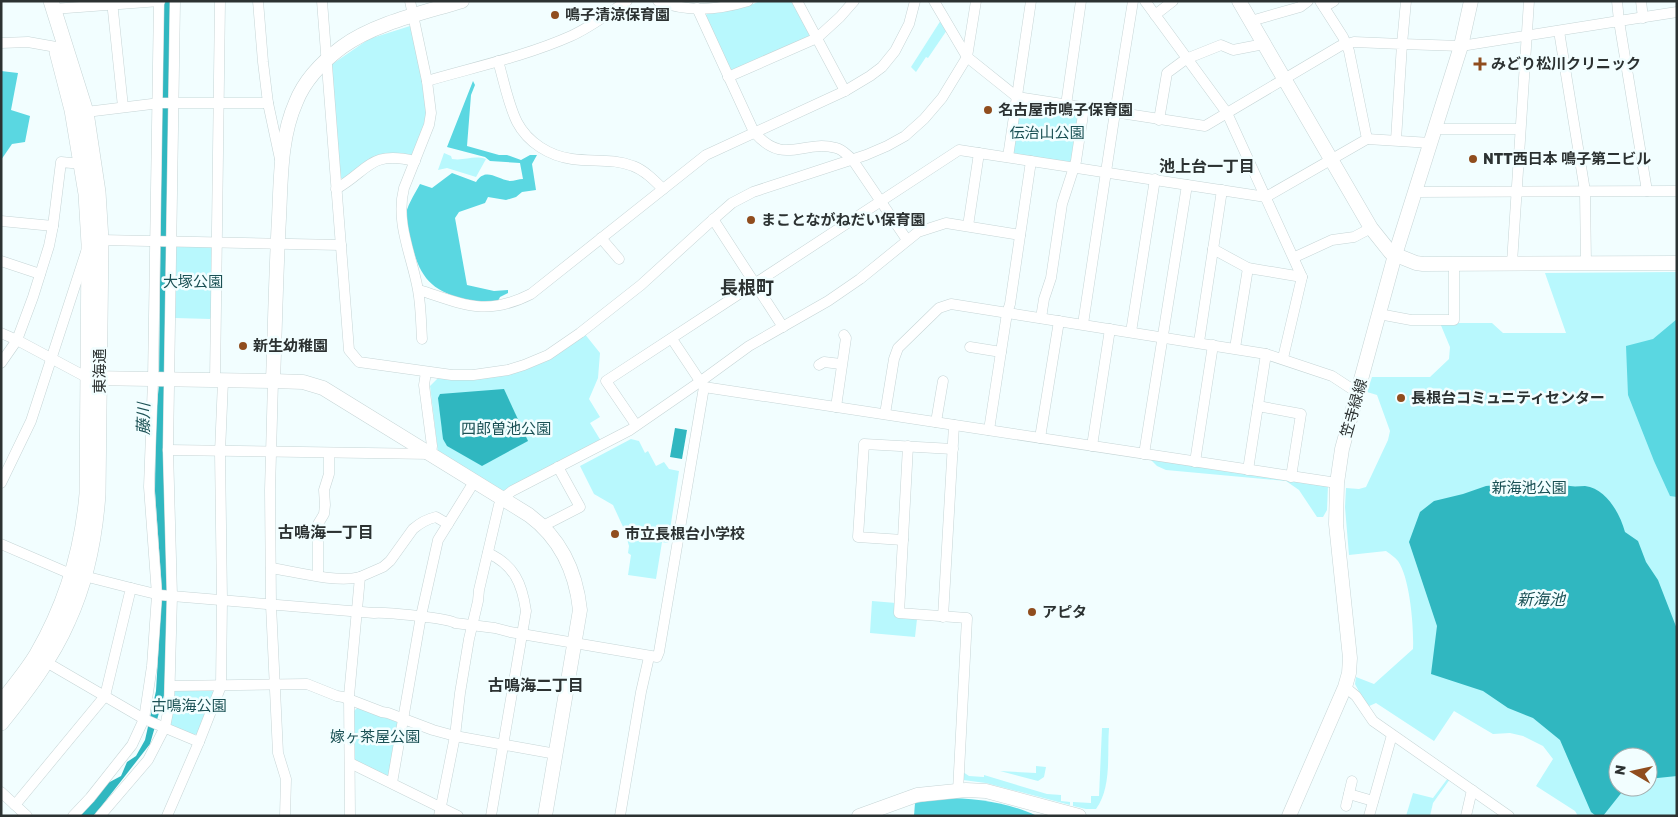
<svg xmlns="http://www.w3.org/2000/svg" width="1678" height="817" font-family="Rubik,'Noto Sans JP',sans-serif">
  <rect width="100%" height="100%" fill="#f2feff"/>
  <!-- green -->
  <g fill="#b8f8fd" fill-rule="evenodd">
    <polygon points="760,1 794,1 811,33 810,37 733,71 729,71 705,18 707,13 746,7"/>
    <polygon points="941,20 947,30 928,58 926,57 916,72 911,67"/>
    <polygon points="410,26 413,28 427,100 426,121 414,155 411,156 401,155 345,180 339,177 331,65 369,39"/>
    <polygon points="1023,102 1079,110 1081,113 1071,164 1014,155 1012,151 1020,104"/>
    <path d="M444 153 451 156 452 159C465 161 473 155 486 159L476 177 447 168 438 170Z"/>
    <polygon points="176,245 211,245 214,248 212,317 210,319 175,318 173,315"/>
    <path d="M1677 272V816H1578L1575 811 1536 786 1553 759 1543 746 1523 736 1510 733 1493 734 1454 711 1434 741 1376 703 1367 707 1355 684 1356 677 1374 684 1413 649C1414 628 1410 578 1398 561 1395 557 1390 554 1386 551L1349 555 1345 507 1346 488 1359 489 1366 487 1388 440 1390 431 1377 395 1367 392 1372 377H1430L1449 359 1450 347 1440 323H1492L1503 333H1566L1545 273ZM1618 757H1648V787H1618Z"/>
    <polygon points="584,333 600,353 598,378 589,399 600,417 590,423 601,441 506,491 500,490 438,452 430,386 439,377 503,375"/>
    <polygon points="631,439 639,441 645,453 648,451 656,466 664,462 669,469 679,471 668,543 662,542 656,579 628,575 631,555 628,553 629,546 624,529 613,505 594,494 580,466"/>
    <polygon points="1149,458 1328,485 1327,510 1323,517 1317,517 1299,490 1286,481 1166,470 1157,466"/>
    <polygon points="872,601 896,603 895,617 917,619 915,637 870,633"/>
    <polygon points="210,688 214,693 197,734 193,735 171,726 169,722 173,691"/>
    <polygon points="358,707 398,722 400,725 388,777 354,761 353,712"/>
    <path d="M1102 728H1109C1107 754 1112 787 1096 809H1086L1073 806V802L1091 803V796H1099Z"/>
    <polygon points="1036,766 1046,767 1044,777 1038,781 1000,771 1036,773"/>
    <polygon points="963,772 969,776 984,777 984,775 1047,794 1061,795 1061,801 1070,802 1070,805 986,783 963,780"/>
    <polygon points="1448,778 1450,779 1433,803 1430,816 1406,816 1413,793 1433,798"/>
  </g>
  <!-- forest -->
  <g fill="#5ad7e1">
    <polygon points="1,71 18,73 11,110 30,116 25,142 12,144 1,160"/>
    <path d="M473 81 475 85 471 95 467 146 499 155H507L521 160 530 155H537L532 164 536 190 522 192 516 197 506 200 488 197 485 203 459 212 455 218 467 285 494 291 508 290V293L500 297 498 301C487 304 479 302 468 300 429 291 419 276 410 238 408 232 405 225 405 219 406 207 414 195 420 184L432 188 452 173 476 182C486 167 496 179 510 181 514 181 519 179 523 179L520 163 490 161 485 157 447 147Z"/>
    <polygon points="1677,319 1677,497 1670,496 1654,461 1628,395 1626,346 1653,339"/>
    <path d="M943 798C975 798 1007 802 1037 816H914L915 803Z"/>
  </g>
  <!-- water -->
  <g fill="#30b7c0">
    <polygon points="163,1 171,1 165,390 163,447 169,592 167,685 150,744 100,808 93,816 80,816 106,784 121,776 127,762 136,756 145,740 156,691 162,591 155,491 156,416 159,384"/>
    <polygon points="504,389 528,441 482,466 447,446 443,439 438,398 440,394"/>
    <polygon points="675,428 687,430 682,459 670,457"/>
    <path d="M1551 481C1557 482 1563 485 1570 486 1575 487 1580 486 1585 486 1607 489 1620 514 1625 532L1638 541 1646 562 1658 580 1677 629V776L1648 779V757H1618V787H1626L1603 816H1596L1591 812 1560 740 1533 718 1508 708 1483 691 1431 674 1437 626 1409 542 1420 512 1434 501 1463 494 1486 486 1496 485 1517 488 1530 487Z"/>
  </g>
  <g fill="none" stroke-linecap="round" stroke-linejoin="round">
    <!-- street casing -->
    <g stroke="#c6d5d6" stroke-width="11">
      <g id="street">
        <polyline points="112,1 123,107"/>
        <polyline points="258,1 263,62 268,103 280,159"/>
        <polyline points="322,1 349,350 359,362 452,375 473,375 508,370 524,365 548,355 580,333 641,285 708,224 732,203 753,192 866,155 887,146 905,136 924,119 942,98 967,57 976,1"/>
        <path d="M410 1 427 81 431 113 429 125 404 188C395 223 412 256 418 290 421 306 421 323 422 339"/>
        <path d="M658 1C687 12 719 10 748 1"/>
        <polyline points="797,1 845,91"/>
        <polyline points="934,1 967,57 1017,97 1205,126 1340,46 1354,42 1402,44 1396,140"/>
        <polyline points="1145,1 1227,113 1302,277 1283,358"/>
        <polyline points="1406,1 1402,44 1461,46 1619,21 1647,191"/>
        <polyline points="1617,1 1619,21 1677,12"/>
        <polyline points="1641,1 1643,18"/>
        <polyline points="1324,7 1334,1"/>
        <path d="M697 8 754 132C784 167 803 139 836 148 842 149 847 155 852 159L907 240"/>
        <polyline points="53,9 160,1"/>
        <polyline points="1155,15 1173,1"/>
        <polyline points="1251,21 1300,7 1308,1"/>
        <polyline points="1559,31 1585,191 1586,264"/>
        <polyline points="1,43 28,42 56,47"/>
        <path d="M498 61C504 81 508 104 517 122 528 143 550 156 572 159 593 162 613 158 633 166 644 170 654 180 663 189"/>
        <polyline points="728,77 817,38 840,17 854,1"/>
        <path d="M427 81C475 67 526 56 571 36 591 27 609 13 627 1"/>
        <polyline points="1066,105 1081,1"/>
        <polyline points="86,112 160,103 268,103"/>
        <polyline points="1159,120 1167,73 1186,59 1221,45 1233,50 1264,44"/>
        <polyline points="1435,129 1520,129"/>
        <polyline points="1367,139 1431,143"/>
        <polyline points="1008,157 1031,1"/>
        <path d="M336 189C369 170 370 150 415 161"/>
        <polyline points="1415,192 1677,191"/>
        <polyline points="713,219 783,327"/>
        <polyline points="1,221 53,226"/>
        <polyline points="968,226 979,153"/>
        <polyline points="601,238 619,259"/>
        <polyline points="97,242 101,240 341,245"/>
        <polyline points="1213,249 1248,268 1302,277"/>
        <polyline points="1295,257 1332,240 1354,237 1371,228"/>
        <polyline points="1,261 40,274"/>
        <polyline points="1512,263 1529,1"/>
        <path d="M419 290C463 304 486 317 531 294L706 155 845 91 870 76 882 67 895 51 909 24 915 1"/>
        <polyline points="1379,314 1411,320 1454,320 1454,264"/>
        <polyline points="1041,318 1044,299 1051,278 1062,204 1076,161 1084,108"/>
        <polyline points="1083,324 1114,119 1133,1"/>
        <polyline points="1131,332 1155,179"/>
        <polyline points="1,333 17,340 88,378"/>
        <polyline points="1199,342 1222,190"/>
        <polyline points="970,347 1001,352"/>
        <polyline points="1235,348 1248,268"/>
        <polyline points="1,363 17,340 33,297 49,246 53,226 61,162 82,164"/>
        <polyline points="819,365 824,362 841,364"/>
        <polyline points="215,381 220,1"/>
        <polyline points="273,381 270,490 271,605 278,753 286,779 285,816"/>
        <polyline points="704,387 1337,483"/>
        <polyline points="1258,406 1301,414 1291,477"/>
        <polyline points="836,407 846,338 844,335"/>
        <polyline points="885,414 894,359 898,348 939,308 951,304 1266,354 1332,376 1358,393"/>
        <polyline points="936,422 943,381"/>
        <polyline points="636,425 606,381 959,150 1266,197 1367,139 1349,51 1343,37 1320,1"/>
        <polyline points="989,430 1007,313 1010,304 1031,161"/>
        <polyline points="1040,438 1059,321"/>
        <polyline points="908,446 899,613 967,618 958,791"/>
        <polyline points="1092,446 1110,329"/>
        <polyline points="168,450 431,454 432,446 424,385 426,372"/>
        <polyline points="1144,454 1187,185"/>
        <polyline points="1195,462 1213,345"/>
        <polyline points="1248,470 1266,354"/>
        <polyline points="1,483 31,421 86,252"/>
        <polyline points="543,526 580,507 558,467"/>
        <polyline points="903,540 858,537 864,444 953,449"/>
        <polyline points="1,544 73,575"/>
        <path d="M488 553C514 565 522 583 526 611L491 816"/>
        <path d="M271 568C296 572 337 583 360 577"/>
        <polyline points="318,575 318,524 324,514 325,505 324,490 329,474 329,453"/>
        <path d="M131 588 160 595 374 613C385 612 448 618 455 623L495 628 510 632 657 657 659 652 704 387 672 339"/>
        <polyline points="943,617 954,425"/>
        <polyline points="41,659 144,719 199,742"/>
        <polyline points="170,686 307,684 337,696 343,697 382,712 388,713 433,730 455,736 556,754"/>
        <polyline points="1345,687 1356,696 1373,721 1509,816"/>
        <polyline points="350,763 458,816"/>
        <polyline points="392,783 421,616 438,540 474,482"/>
        <polyline points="1,792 27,816"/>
        <polyline points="1349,794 1373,801"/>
        <polyline points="15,805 105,696 131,588 84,576"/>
        <polyline points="1346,806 1352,781"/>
        <polyline points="73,816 90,798 132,745 144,719 152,666 157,595 149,487 153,380 159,1"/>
        <polyline points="100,816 148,760 165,727 169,707 172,596 168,450 175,1"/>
        <polyline points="167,816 199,742 221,686 222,600 220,452 223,381"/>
        <path d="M350 816 349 696 360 577 383 567 390 561 413 529C420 523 427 519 436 517L448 524"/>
        <polyline points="439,816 455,736 460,693 469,639 478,601 479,590 499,505 503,498 512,491 630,430 701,381 749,346 828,301 860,279 918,232 946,223 1020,235"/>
        <polyline points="620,816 641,692 649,657"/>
        <polyline points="1369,816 1392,735"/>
        <polyline points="1466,816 1472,790"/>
      </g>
    </g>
    <!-- secondary casing -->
    <g stroke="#c6d5d6" stroke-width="15">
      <g id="secondary">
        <polyline points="1239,1 1371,228 1391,253 1416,263 1423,264 1677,263"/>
        <path d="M90 378 273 381C275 327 276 272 279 218 281 179 280 138 296 102 305 79 322 62 342 47 375 23 423 13 462 1"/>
        <path d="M273 381 303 382 323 388 529 515C560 538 576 572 580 610L545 816"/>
        <polyline points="859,816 917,795 966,790 986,791 1079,816"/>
        <polyline points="1289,816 1345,687 1349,673 1350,658 1336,524 1337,483 1342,449 1395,255 1461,46 1471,1"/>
      </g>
    </g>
    <!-- primary casing -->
    <g stroke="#c6d5d6" stroke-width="16">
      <g id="primary">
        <path d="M1 703C13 687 27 671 37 654 66 604 82 551 87 494L89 244 86 194 72 110 57 52"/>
        <path d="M1 723C26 692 52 658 68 621 86 582 95 537 98 494L101 240 98 192 86 112 51 1"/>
      </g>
    </g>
    <!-- street -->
    <use href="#street" stroke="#fff" stroke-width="10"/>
    <!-- secondary -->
    <use href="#secondary" stroke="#fff" stroke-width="14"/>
    <!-- primary -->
    <use href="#primary" stroke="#fff" stroke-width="15"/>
  </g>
  <!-- markers -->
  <g fill="#904d1e" stroke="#f2feff" stroke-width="2">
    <circle cx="555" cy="15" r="5"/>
    <path d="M1477.5 56.5h5v5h5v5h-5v5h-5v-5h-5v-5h5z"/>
    <circle cx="988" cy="110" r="5"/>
    <circle cx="1473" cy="159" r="5"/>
    <circle cx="751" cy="220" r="5"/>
    <circle cx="243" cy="346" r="5"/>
    <circle cx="1401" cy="398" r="5"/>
    <circle cx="615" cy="534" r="5"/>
    <circle cx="1032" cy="612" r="5"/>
  </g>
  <g text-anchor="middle" stroke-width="5" stroke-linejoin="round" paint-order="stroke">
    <!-- poi labels -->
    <g font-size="15" font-weight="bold" fill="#2c3232" stroke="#f2feff" text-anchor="start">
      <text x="565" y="20">鳴子清涼保育園</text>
      <text x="1491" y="69">みどり松川クリニック</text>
      <text x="998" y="115">名古屋市鳴子保育園</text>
      <text x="1483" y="164">NTT西日本 鳴子第二ビル</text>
      <text x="761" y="225">まことながねだい保育園</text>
      <text x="253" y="351">新生幼稚園</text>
      <text x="1411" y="403">長根台コミュニティセンター</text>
      <text x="625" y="539">市立長根台小学校</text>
      <text x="1042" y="617">アピタ</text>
    </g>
    <!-- park labels -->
    <g font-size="15" fill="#1a5054" stroke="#f2feff">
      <text x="1047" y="138">伝治山公園</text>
      <text x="193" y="287">大塚公園</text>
      <text x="506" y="434">四郎曽池公園</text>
      <text x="1529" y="493">新海池公園</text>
      <text x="189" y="711">古鳴海公園</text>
      <text x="375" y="742">嫁ヶ茶屋公園</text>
    </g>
    <!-- street labels -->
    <g font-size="15" fill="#2c3232" stroke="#f2feff">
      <text transform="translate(100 371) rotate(-90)" y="5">東海通</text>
      <text transform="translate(1354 408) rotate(-74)" y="5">笠寺緑線</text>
    </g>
    <!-- neighbourhood labels -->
    <g font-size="16" font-weight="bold" fill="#2c3232" stroke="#f2feff">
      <text x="1207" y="172">池上台一丁目</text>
      <text x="326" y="538">古鳴海一丁目</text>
      <text x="536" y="691">古鳴海二丁目</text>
    </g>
    <!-- water labels -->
    <g font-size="16" font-style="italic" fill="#1c5256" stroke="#f2feff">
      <text transform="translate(143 419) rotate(-89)" y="6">藤川</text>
      <text x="1541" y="605">新海池</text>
    </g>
    <!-- quarter labels -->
    <g font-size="18" font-weight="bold" fill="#2c3232" stroke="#f2feff">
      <text x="747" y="294">長根町</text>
    </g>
  </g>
  <!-- border -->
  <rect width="1678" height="817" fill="none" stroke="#2c3232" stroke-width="5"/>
  <!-- north arrow -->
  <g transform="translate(1633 772) rotate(279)"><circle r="24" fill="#f2feff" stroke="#a3acad"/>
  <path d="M0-4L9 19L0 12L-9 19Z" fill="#904d1e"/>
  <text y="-8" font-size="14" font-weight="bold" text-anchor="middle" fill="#2c3232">N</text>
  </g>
</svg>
